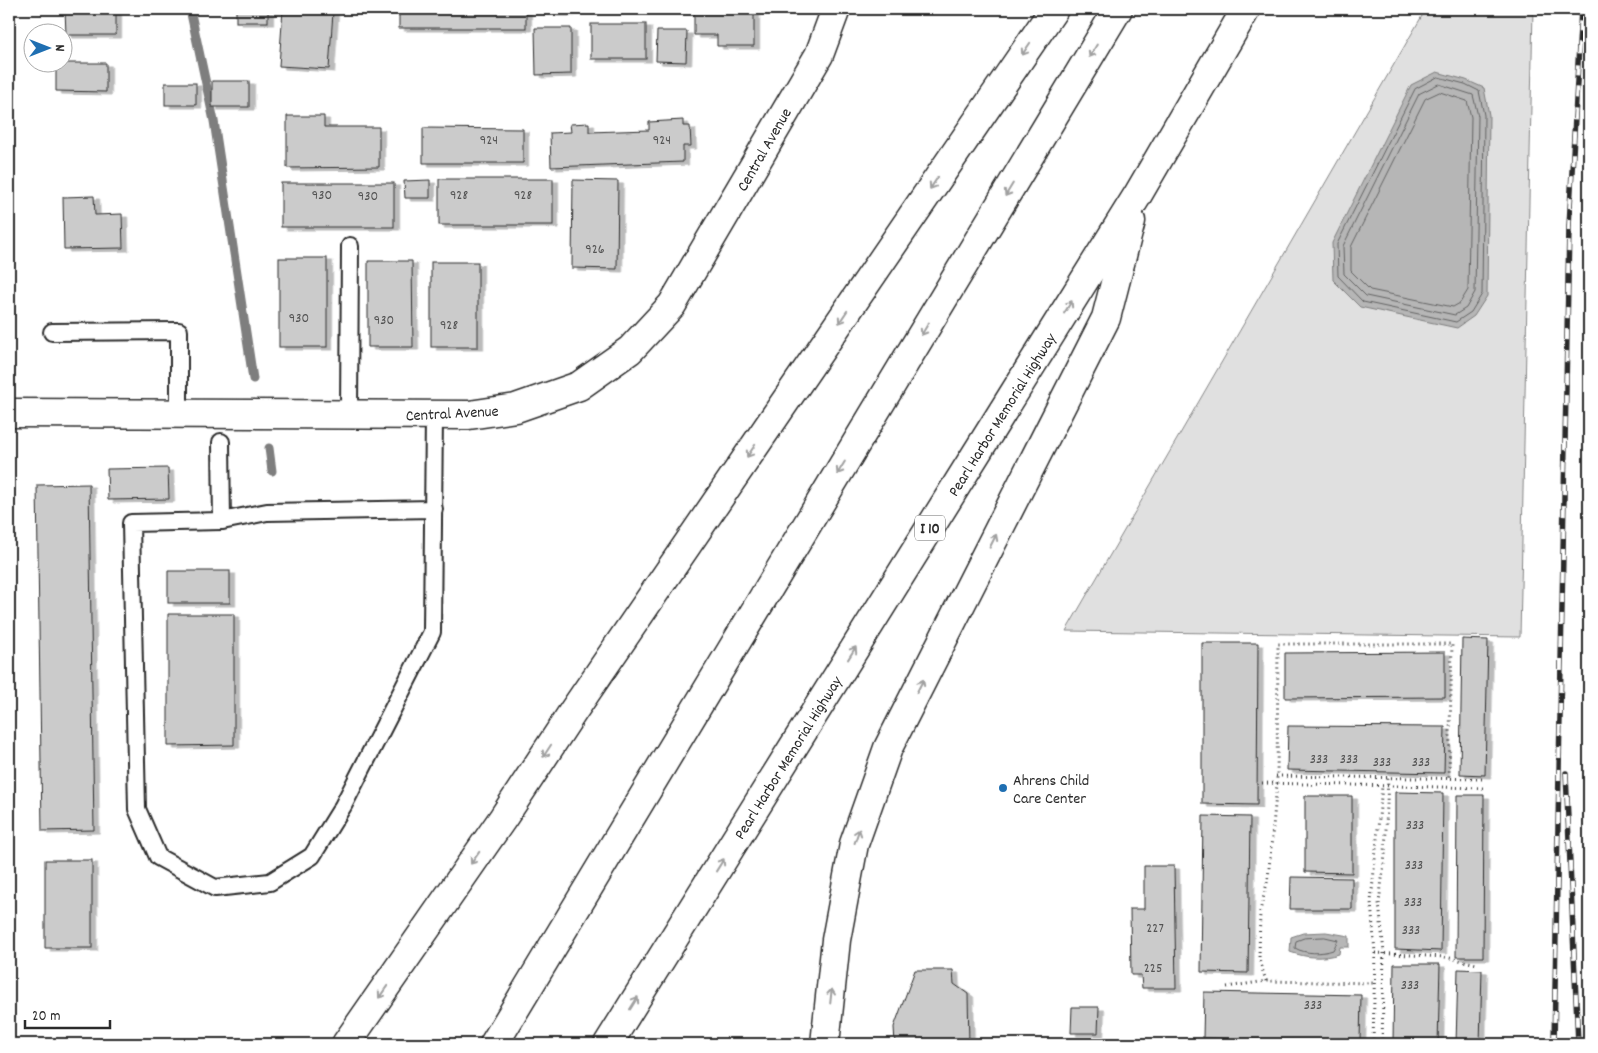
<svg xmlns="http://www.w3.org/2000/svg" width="1598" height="1053" font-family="Dekko,sans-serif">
  <defs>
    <filter id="shadow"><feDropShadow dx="5.5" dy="3" stdDeviation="0" flood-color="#0004"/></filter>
  </defs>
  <rect width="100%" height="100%" fill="#fff"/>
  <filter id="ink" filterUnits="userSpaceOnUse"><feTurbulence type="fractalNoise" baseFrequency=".02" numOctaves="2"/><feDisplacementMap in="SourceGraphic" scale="10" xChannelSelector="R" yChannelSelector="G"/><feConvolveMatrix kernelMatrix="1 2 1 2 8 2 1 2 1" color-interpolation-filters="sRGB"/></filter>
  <g filter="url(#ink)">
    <!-- green -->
    <polygon fill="#e0e0e0" stroke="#868686" points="1426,9 1533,9 1520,637 1066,631"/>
    <!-- water -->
    <g fill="#b6b6b6" stroke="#7e7e7e">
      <polygon points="1437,72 1466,80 1484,88 1489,115 1487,296 1474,316 1457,328 1360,307 1333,280 1332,243 1411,85"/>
      <path d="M1326 932 1349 936V947H1340L1339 954C1322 959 1307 958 1290 952L1291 937 1303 933Z"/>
    </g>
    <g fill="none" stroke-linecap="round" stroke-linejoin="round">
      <!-- shore -->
      <g stroke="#636363" stroke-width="1">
        <polygon points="1438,77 1465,84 1479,91 1484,115 1482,294 1471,312 1456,322 1363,302 1338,276 1337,244 1415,89"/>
        <polygon points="1439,84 1473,95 1478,116 1475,292 1466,308 1455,315 1366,296 1344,274 1343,246 1419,94"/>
        <polygon points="1440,92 1467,101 1471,117 1468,290 1460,303 1453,307 1370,290 1351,271 1351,247 1425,99"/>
        <path d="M1325 937 1338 940 1333 950C1322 954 1305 954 1295 948L1296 941 1304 938Z"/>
      </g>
      <!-- stream -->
      <g stroke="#7e7e7e" stroke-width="9">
        <polyline points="190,9 214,121 253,379"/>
        <polyline points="269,448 272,471"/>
      </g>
    </g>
    <!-- building -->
    <g fill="#cbcbcb" stroke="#2b2b2b" filter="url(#shadow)">
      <polygon points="65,9 116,9 116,35 66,35"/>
      <rect x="236" y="9" width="32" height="13"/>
      <polygon points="283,9 333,12 329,69 279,66"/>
      <rect x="399" y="9" width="127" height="19"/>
      <rect x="551" y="9" width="18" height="4"/>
      <polygon points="694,9 754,9 754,46 717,46 717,35 694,35"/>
      <rect x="591" y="24" width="55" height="35"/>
      <polygon points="535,28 571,28 571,74 536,75"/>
      <polygon points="657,31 687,31 686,62 656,61"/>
      <polygon points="56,63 106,63 106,92 56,91"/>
      <rect x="212" y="81" width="37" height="26"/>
      <rect x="165" y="83" width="31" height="22"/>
      <polygon points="287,116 324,116 324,127 379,127 379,167 287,168"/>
      <polygon points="683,120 683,126 690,126 691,146 683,146 683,162 551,167 550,133 571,132 570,124 589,123 589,132 649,130 649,122"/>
      <polygon points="423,128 523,129 523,163 423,163"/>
      <rect x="439" y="179" width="114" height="46"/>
      <polygon points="430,180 430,198 405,198 404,181"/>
      <polygon points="573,180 618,181 617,269 572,268"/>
      <rect x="281" y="183" width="113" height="44"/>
      <polygon points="94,196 95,215 122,214 123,248 64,249 63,197"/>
      <rect x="279" y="258" width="48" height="89"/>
      <polygon points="368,261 412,261 413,347 368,347"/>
      <rect x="431" y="262" width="47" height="85"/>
      <polygon points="168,468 169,499 108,500 107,469"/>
      <polygon points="89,484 94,830 42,831 37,485"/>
      <rect x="168" y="571" width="62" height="32"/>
      <polygon points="168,614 234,614 234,745 168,746"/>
      <polygon points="1462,639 1488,640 1485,775 1460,774"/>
      <polygon points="1202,643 1258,643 1257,805 1202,804"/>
      <polygon points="1445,652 1445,697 1285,698 1285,653"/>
      <polygon points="1288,726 1445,727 1444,773 1287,770"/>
      <polygon points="1395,792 1443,793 1441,951 1395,949"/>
      <polygon points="1457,795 1484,795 1483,957 1456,957"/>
      <polygon points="1305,796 1352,796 1352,873 1305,872"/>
      <polygon points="1203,816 1250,817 1248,973 1201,972"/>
      <rect x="45" y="860" width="47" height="88"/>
      <polygon points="1144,866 1174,866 1176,988 1142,988 1141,975 1131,975 1130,909 1144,909"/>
      <polygon points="1291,877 1352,878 1352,909 1290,909"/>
      <polygon points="1394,964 1440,964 1438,1044 1393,1044"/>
      <polygon points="1458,969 1482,970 1480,1044 1456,1044"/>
      <polygon points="915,970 953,970 954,984 968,994 969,1044 895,1044 894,1027"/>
      <polygon points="1204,992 1361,995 1360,1042 1203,1038"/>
      <polygon points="1072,1007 1099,1007 1098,1033 1071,1033"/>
    </g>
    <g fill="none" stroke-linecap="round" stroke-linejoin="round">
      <!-- lane casing -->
      <g stroke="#2b2b2b" stroke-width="20">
        <g id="lane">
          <polyline points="52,332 179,331 179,415"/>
          <polyline points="349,415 350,246"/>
          <polyline points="221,442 222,521"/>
          <polyline points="434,509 267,512 222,521 131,523 137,809 158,857 215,888 270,882 312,856 343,806 432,632 434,415"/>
        </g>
      </g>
      <!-- street casing -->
      <g stroke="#2b2b2b" stroke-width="31">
        <polyline id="street" points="9,413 469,415 516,408 579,386 630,350 672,305 819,55 836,9"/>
      </g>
      <!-- highway casing -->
      <g stroke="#2b2b2b" stroke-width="31">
        <g id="highway">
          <polyline points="346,1044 503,818 574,710 1054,9"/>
          <polyline points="494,1044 1118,9"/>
          <polyline points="608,1044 1137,196 1246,9"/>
          <polyline points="825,1044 836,940 854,844 888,748 1106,318 1131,221"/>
        </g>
      </g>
      <!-- path -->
      <g stroke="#2b2b2b" stroke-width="3" stroke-dasharray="1 4" stroke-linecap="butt">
        <polyline points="1276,776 1484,779"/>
        <polyline points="1262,783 1484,788"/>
        <polyline points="1375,953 1445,957 1477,964"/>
        <polyline points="1266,981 1259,959 1260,911 1268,879 1277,784 1278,644 1452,644 1449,778"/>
        <polyline points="1227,987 1266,981 1374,983"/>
        <polyline points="1373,1044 1375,953 1371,902 1382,786"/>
        <polyline points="1382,1044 1384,953 1379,903 1385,855 1388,777"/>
      </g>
      <!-- lane -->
      <use href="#lane" stroke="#fff" stroke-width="16"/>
      <!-- street -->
      <use href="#street" stroke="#fff" stroke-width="28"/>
      <!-- highway -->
      <use href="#highway" stroke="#fff" stroke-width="28"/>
      <!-- rail casing -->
      <g stroke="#2b2b2b" stroke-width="5.5">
        <g id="rail">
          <polyline points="1566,773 1578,1044"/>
          <polyline points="1554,1044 1569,226 1581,9"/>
        </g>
      </g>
      <!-- rail -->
      <use href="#rail" stroke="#fff" stroke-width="4" stroke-dasharray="11" stroke-linecap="butt"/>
    </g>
    <!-- one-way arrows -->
    <defs><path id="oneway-shaft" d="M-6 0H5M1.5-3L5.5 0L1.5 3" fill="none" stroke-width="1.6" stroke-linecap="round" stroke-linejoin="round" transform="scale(1.25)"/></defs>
    <g stroke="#a0a0a0">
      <use href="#oneway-shaft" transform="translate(1026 49) rotate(124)"/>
      <use href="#oneway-shaft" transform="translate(1093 51) rotate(121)"/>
      <use href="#oneway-shaft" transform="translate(934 183) rotate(124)"/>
      <use href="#oneway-shaft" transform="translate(1009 190) rotate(121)"/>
      <use href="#oneway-shaft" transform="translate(1068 307) rotate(-58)"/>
      <use href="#oneway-shaft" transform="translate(843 317) rotate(124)"/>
      <use href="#oneway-shaft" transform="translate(925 329) rotate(121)"/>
      <use href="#oneway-shaft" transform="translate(751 451) rotate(124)"/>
      <use href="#oneway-shaft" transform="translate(841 468) rotate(121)"/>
      <use href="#oneway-shaft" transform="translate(993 541) rotate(-63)"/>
      <use href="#oneway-shaft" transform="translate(852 653) rotate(-58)"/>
      <use href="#oneway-shaft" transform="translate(920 686) rotate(-63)"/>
      <use href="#oneway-shaft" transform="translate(547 751) rotate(123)"/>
      <use href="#oneway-shaft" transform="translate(857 836) rotate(-71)"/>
      <use href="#oneway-shaft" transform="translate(475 858) rotate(125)"/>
      <use href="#oneway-shaft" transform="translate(720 865) rotate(-58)"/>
      <use href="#oneway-shaft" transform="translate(383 992) rotate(125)"/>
      <use href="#oneway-shaft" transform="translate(831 996) rotate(-84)"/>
      <use href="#oneway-shaft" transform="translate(634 1003) rotate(-58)"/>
    </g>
  </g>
  <!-- markers -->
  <circle fill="#1f6fb2" stroke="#fff" stroke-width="2" cx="1003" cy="788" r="5"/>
  <g text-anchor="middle" stroke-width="5" stroke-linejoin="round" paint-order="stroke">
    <!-- number labels -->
    <g font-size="14" fill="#535353">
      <text x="489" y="144">924</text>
      <text x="662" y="144">924</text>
      <text x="322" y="199">930</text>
      <text x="459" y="199">928</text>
      <text x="523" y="199">928</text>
      <text x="368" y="200">930</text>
      <text x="595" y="253">926</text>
      <text x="299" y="322">930</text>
      <text x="384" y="324">930</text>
      <text x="449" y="329">928</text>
      <text x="1319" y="763">333</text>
      <text x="1349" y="763">333</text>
      <text x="1382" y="766">333</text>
      <text x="1421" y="766">333</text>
      <text x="1415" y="829">333</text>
      <text x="1414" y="869">333</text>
      <text x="1413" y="906">333</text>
      <text x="1155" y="932">227</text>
      <text x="1411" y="934">333</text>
      <text x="1153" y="972">225</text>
      <text x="1410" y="989">333</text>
      <text x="1313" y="1009">333</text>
    </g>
    <!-- shield labels -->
    <rect fill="#fff" stroke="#6b6b6b" stroke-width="1" x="915" y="515.5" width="30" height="25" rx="4"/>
    <g font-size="15" font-weight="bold" fill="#2b2b2b">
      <text x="930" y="533">I 10</text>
    </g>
    <!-- street labels -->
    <g font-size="16" fill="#2b2b2b" stroke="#fff">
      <text transform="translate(763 149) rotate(-60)" y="6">Central Avenue</text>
      <text transform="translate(452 412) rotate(-3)" y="6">Central Avenue</text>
      <text transform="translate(1001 414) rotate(-58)" y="6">Pearl Harbor Memorial Highway</text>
      <text transform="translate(787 757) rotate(-58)" y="6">Pearl Harbor Memorial Highway</text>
    </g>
    <!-- poi labels -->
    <g font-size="16" fill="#2b2b2b" stroke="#fff" text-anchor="start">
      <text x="1013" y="785">Ahrens Child<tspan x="1013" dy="18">Care Center</tspan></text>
    </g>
  </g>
  <!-- margin -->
  <rect width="1598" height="1053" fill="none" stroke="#fff" stroke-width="30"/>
  <rect x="15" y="15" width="1568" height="1023" fill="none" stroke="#2b2b2b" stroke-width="2" filter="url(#ink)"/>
  <!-- north arrow -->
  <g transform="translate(48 48) rotate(90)"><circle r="24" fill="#ffffff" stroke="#aaaaaa"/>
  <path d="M0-4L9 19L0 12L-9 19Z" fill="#1f6fb2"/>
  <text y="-8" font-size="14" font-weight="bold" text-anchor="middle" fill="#2b2b2b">N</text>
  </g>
  <!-- scale -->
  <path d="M25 1020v8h85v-8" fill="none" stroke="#2b2b2b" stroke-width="2.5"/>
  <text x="32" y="1020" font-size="15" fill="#2b2b2b" stroke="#ffffff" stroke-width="4" paint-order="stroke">20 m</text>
</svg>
